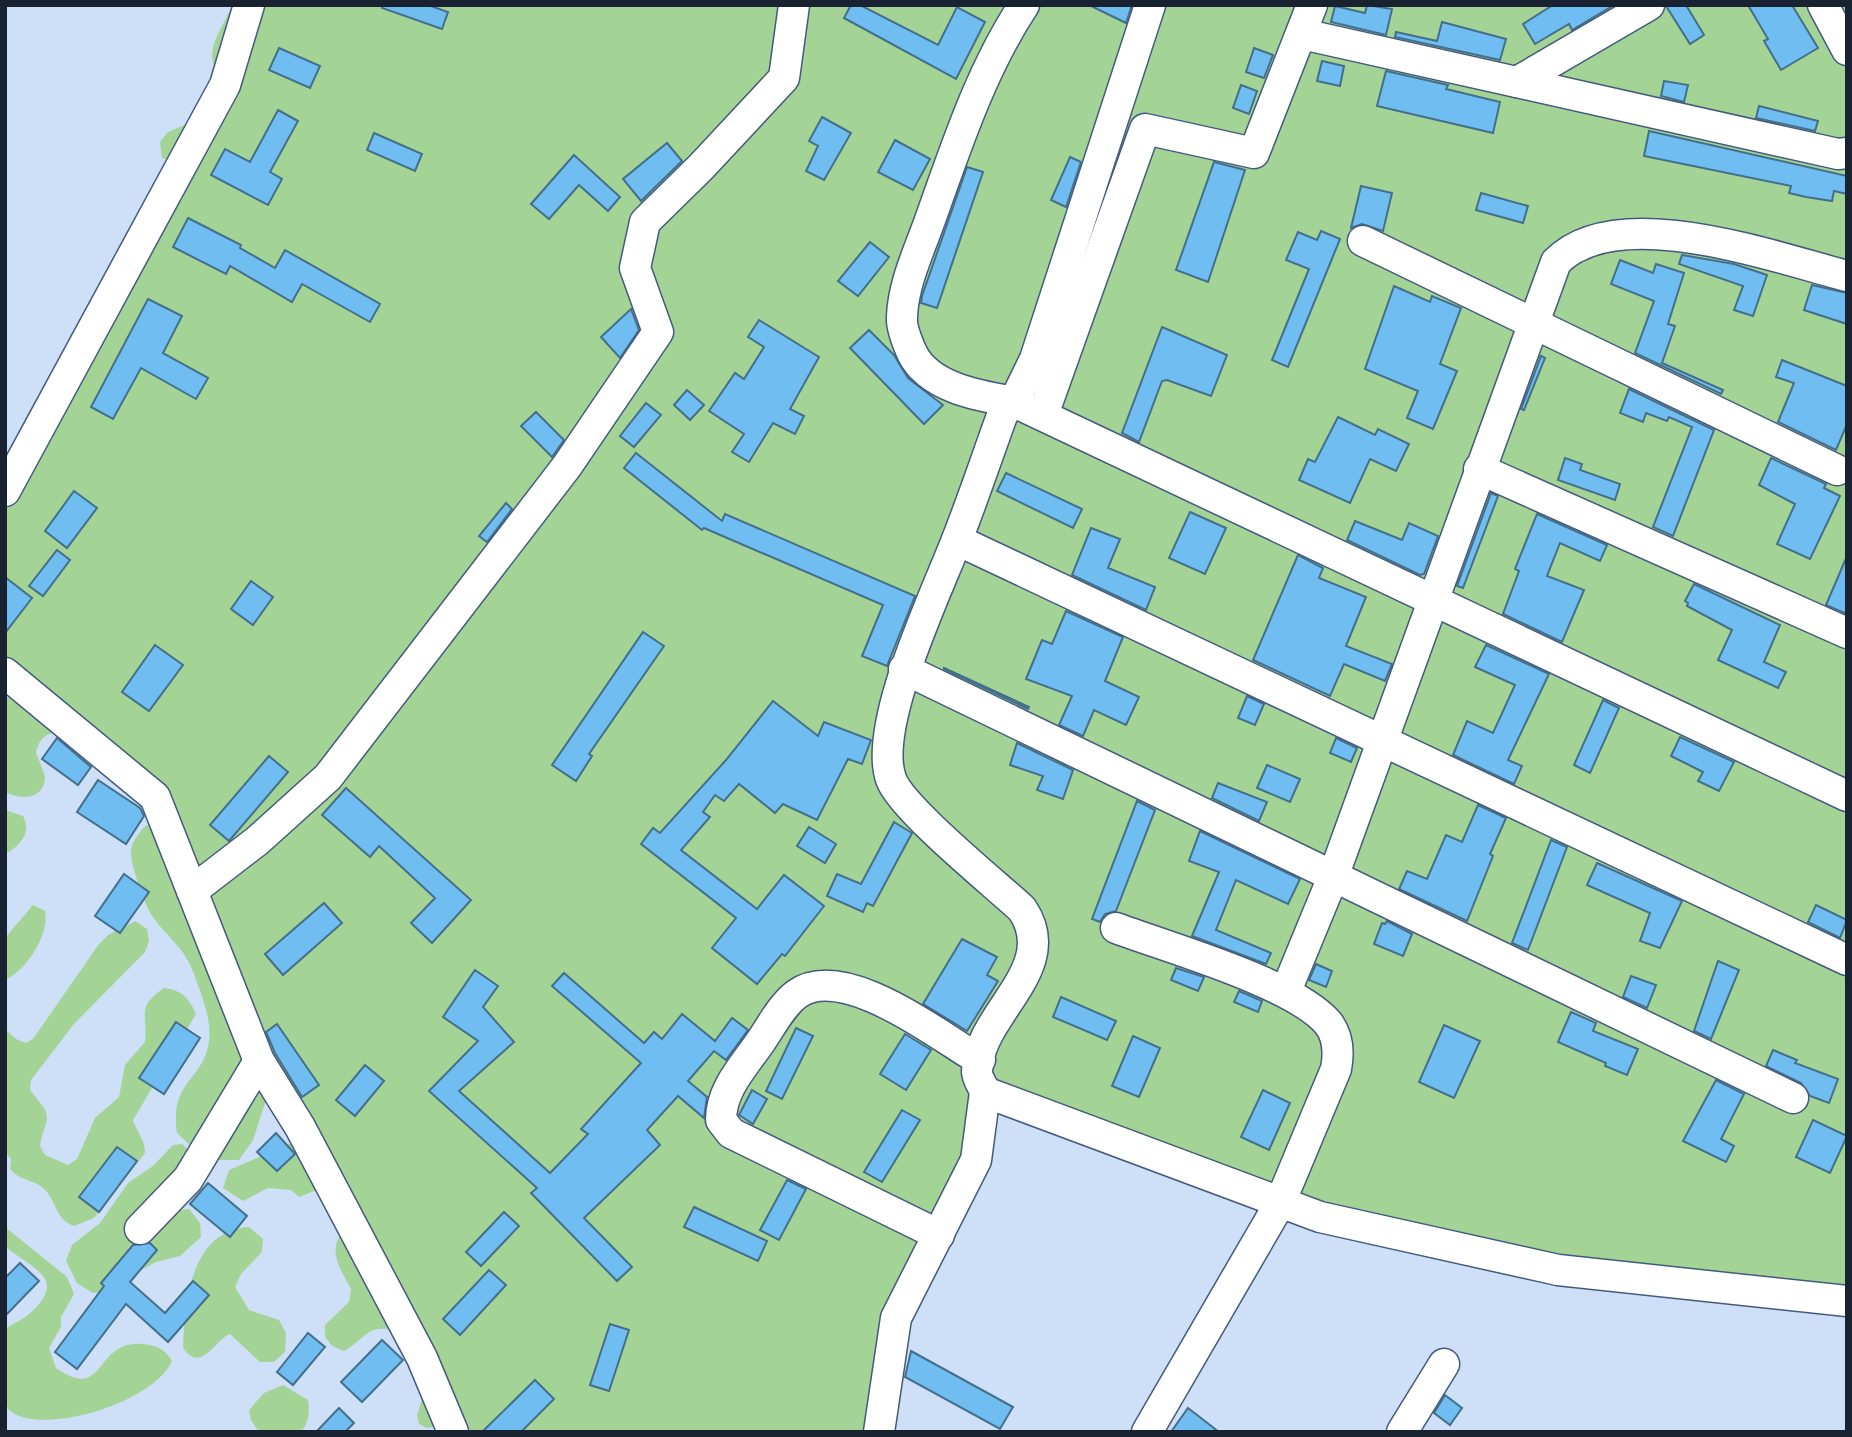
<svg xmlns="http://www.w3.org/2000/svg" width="1852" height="1437" font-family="Arial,sans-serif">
  <rect width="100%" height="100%" fill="#cedff8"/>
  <!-- green -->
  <g fill="#a3d495">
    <path d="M232 5H1847V1298L1558 1270 1320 1217 986 1092 976 1160 896 1318 879 1432H471L467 1422 427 1428 419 1424 417 1416 423 1396 392 1330C367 1324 363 1341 344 1351L332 1346 325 1337V1325L349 1302 351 1289C340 1268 327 1252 343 1230L320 1189 299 1197 291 1190 268 1188 243 1201 223 1188 229 1170 301 1139 271 1085 253 1140 239 1160H206L177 1133C169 1080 204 1081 209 1041 212 1019 201 994 194 974 184 946 166 937 151 914 144 903 129 861 131 849 133 840 140 832 145 826L155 823 161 805C140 787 50 693 36 752 38 760 45 772 45 779 43 800 19 800 5 792V700L16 691 5 665V493L69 348 70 335 79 327 169 160 162 158 160 142 168 132 189 123 205 89 210 90 219 74C201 52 224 27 232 5Z"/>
    <path d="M5 810 23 816C31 832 22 843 9 852L5 853Z"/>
    <path d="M33 905 45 911C50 935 26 970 5 980V938Z"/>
    <path d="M135 921 147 929 149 941 145 952 74 1024 31 1080 30 1090C55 1121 47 1111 40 1146L45 1155 68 1165 77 1159 95 1118 119 1097 125 1065 145 1042C148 1013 136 1007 164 988 182 990 189 998 196 1014L133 1120C136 1132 145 1138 145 1153L94 1218 74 1226C57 1220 57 1205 47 1192 37 1179 20 1182 10 1169L11 1159 5 1151V1029L16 1039 26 1043 33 1039 99 944 108 935Z"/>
    <polygon points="182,1144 189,1151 176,1210 189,1209 200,1223 201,1237 180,1256 156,1262 100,1292 93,1293 77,1283 66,1261 72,1245 100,1223 128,1183 153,1166 173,1145"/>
    <path d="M5 1227 67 1277 74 1294 61 1317V1327L49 1348 56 1368C109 1405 92 1333 150 1345 160 1347 167 1352 172 1361 153 1404 39 1437 9 1410 0 1394 5 1350 5 1330 12 1323 21 1321 28 1315 71 1278 31 1269 5 1246Z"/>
    <path d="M249 1227 263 1239 262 1252 241 1274 235 1287 249 1310 279 1320 286 1333 285 1352 274 1362H260L230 1334C214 1340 202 1374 183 1348 185 1302 190 1231 249 1227Z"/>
    <path d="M283 1385 308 1400C310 1413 309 1421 301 1432H259L251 1420 249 1410 264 1393Z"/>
  </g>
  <!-- building -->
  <g fill="#70bef1" stroke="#446f8b" stroke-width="2">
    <polygon points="383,5 428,5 448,12 442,29 382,8"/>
    <polygon points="851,5 860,5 938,45 957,7 985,22 956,79 844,18"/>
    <polygon points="1089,5 1132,5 1126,23"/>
    <polygon points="1367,5 1392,9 1386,35 1331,22 1335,6 1365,13"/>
    <polygon points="1553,5 1614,5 1572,30 1569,24 1535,44 1523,24"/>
    <polygon points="1686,5 1704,35 1690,44 1666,6"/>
    <polygon points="1748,5 1792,5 1818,48 1781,70 1764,41 1768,39"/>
    <polygon points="1442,22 1506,39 1500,60 1395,37 1396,32 1437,41"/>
    <polygon points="279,48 320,66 310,88 269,70"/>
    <polygon points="1254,48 1273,55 1264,78 1246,72"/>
    <polygon points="1322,61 1344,66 1340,86 1317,81"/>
    <polygon points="1386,71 1448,85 1446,89 1500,102 1493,133 1377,106"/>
    <polygon points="1664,81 1688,85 1684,102 1661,96"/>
    <polygon points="1241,85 1257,91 1249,114 1233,108"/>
    <polygon points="1759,106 1818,121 1815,131 1756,118"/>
    <polygon points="278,110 298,121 270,172 282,179 268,205 211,175 225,149 250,162"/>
    <polygon points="822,117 851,133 824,180 806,171 818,146 809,141"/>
    <polygon points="1649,131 1847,176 1847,194 1834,191 1832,201 1806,197 1789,193 1791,186 1644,156"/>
    <polygon points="374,133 422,154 415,171 367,150"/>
    <polygon points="895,140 930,159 913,190 878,172"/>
    <polygon points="667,143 682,161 641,201 623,179"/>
    <polygon points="574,155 620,197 608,211 579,185 549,219 531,204"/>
    <polygon points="1070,157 1081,162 1066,207 1051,200"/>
    <polygon points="1214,162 1245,170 1208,282 1176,270"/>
    <polygon points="967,167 983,172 937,308 921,303 922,296"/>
    <polygon points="1361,186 1392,193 1383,231 1362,224 1351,228"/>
    <polygon points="1481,193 1528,206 1523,223 1476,210"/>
    <polygon points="188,218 241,245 240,248 275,268 285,250 380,304 370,322 302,284 292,302 230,266 226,274 173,247"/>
    <polygon points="1321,231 1340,239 1288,367 1272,360 1309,269 1286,260 1298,232 1317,240"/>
    <polygon points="870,242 889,257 858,296 838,281"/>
    <polygon points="1682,255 1734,264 1767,275 1753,316 1734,310 1743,286 1679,264"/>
    <polygon points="1620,260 1653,273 1656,264 1684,273 1668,324 1675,326 1662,363 1723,390 1721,394 1635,353 1654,301 1611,284"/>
    <polygon points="1812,285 1847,293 1847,324 1804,310"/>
    <polygon points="1394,286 1430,302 1432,296 1461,308 1440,364 1457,371 1433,429 1407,418 1418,391 1365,369"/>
    <polygon points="148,299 182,316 163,353 208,378 196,399 141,368 113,419 91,407"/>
    <polygon points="631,309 639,330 620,358 601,337"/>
    <polygon points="759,320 819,357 790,409 804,416 795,434 773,423 749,462 732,452 744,434 709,411 735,373 744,379 764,347 748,337"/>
    <polygon points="1162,327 1227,355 1211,396 1167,380 1162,381 1139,442 1122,433"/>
    <polygon points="869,330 894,355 908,378 943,405 924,424 850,348"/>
    <polygon points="1541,356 1545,358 1524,410 1521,409"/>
    <polygon points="1782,360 1847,386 1847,424 1836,450 1778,422 1794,383 1776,377"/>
    <polygon points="1629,389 1714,430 1673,536 1653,527 1692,427 1669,417 1667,421 1646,413 1643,422 1620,413"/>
    <polygon points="687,390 704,405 690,420 674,405"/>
    <polygon points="646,403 661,415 634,447 620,436"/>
    <polygon points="536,412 564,440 552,457 521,426"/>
    <polygon points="1338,417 1375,435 1378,429 1409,444 1396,471 1370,459 1350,503 1299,480 1308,459 1315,462"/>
    <polygon points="636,453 722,521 725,514 915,596 887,666 862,656 883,605 704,528 702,530 624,468"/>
    <polygon points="1565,458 1582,464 1580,470 1620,484 1615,500 1558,480"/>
    <polygon points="1771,458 1826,484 1824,488 1840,496 1810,559 1777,544 1795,504 1759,485"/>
    <polygon points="1006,473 1082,509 1073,528 997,491"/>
    <polygon points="74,491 97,508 67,548 45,531"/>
    <polygon points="1491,493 1498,496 1463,588 1457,586"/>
    <polygon points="506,503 512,509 487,542 479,536"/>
    <polygon points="1190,512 1226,528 1205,574 1169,558"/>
    <polygon points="1537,514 1607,545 1600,561 1560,543 1547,576 1584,590 1562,642 1503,614 1519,571 1515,569"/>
    <polygon points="1355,521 1402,540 1409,523 1438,536 1424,574 1420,575 1347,540"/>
    <polygon points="1091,528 1120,539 1108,568 1155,587 1146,610 1072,575"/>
    <polygon points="57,550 70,560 43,596 29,586"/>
    <polygon points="1298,555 1323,568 1319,578 1366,597 1346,646 1392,664 1385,681 1344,664 1330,696 1253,660"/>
    <polygon points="1847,556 1847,614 1826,605"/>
    <polygon points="5,577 32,598 5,633"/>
    <polygon points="251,581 273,597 253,625 231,609"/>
    <polygon points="1694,584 1780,625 1764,662 1786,672 1778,688 1718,660 1732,630 1687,606 1688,603 1685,601"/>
    <polygon points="1066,611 1123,637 1105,681 1139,697 1126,725 1094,710 1083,736 1059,725 1072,696 1026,679 1042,640 1052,644"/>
    <polygon points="643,632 664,646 589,754 592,756 576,781 552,765"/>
    <polygon points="155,645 183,665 149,711 122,692"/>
    <polygon points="1486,645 1549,674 1508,760 1522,766 1514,784 1453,755 1467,721 1493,733 1515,685 1475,667"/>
    <polygon points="944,668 1029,707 1028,709 944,669"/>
    <polygon points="1247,696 1264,704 1255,725 1238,718"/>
    <polygon points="1603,700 1619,708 1590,773 1574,765"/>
    <polygon points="773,701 818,736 824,722 871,740 862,764 848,759 817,820 783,804 775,813 739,784 724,801 715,795 703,812 710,817 681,850 757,909 784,875 824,906 785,956 782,954 757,984 712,948 736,918 641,844 653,828 660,833 726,760"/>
    <polygon points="1680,737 1734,762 1719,791 1698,781 1703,772 1671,756"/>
    <polygon points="57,738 91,767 78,785 42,759"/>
    <polygon points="1336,738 1357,748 1351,762 1330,753"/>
    <polygon points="1017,743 1073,770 1063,799 1037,790 1043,776 1010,765"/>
    <polygon points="269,756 288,772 229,841 210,825"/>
    <polygon points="1267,765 1300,779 1290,802 1257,788"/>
    <polygon points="98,780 140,808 144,816 126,844 77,812"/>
    <polygon points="1218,783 1267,802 1259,821 1212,798"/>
    <polygon points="346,788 471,900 432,943 411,923 435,898 379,846 370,857 322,815"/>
    <polygon points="1137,801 1155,810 1116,911 1105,914 1100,922 1092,919"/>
    <polygon points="1478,805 1506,818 1490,854 1493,856 1467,921 1399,889 1407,871 1427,879 1446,835 1462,842"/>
    <polygon points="894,822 912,833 873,906 867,903 863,912 827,896 837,874 861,884"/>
    <polygon points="809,827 836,844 825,863 797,846"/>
    <polygon points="1200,831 1300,879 1288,904 1236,880 1216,930 1271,953 1266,964 1192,936 1219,872 1189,861"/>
    <polygon points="1551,840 1567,847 1528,950 1512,943"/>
    <polygon points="1597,863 1682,901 1660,948 1640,941 1650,913 1587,885"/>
    <polygon points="124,874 149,892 120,933 95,916"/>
    <polygon points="324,903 342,923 283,975 265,954"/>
    <polygon points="1816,905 1847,920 1840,938 1808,922"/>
    <polygon points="1387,921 1412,934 1403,956 1374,944 1382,923 1385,924"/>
    <polygon points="962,939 997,957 987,975 998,981 967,1031 923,1004"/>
    <polygon points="1718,961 1739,970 1711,1039 1694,1031"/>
    <polygon points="1316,964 1332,971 1326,987 1309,980"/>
    <polygon points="1176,968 1204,977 1198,991 1171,980"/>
    <polygon points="475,970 498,986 483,1007 514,1042 459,1091 550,1173 588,1134 581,1129 641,1063 552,986 564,973 644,1043 654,1032 662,1039 682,1014 715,1041 732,1018 748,1030 726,1060 714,1051 688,1081 707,1097 704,1118 678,1096 647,1130 660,1145 584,1218 632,1267 617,1281 531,1193 537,1188 429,1091 478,1041 443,1017"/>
    <polygon points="1631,976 1656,985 1647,1008 1623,997"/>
    <polygon points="1239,991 1262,1001 1258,1012 1234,1002"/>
    <polygon points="1061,997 1116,1021 1107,1040 1053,1017"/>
    <polygon points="1571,1012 1596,1023 1593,1031 1638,1049 1627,1075 1605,1066 1606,1063 1558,1042"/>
    <polygon points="176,1022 200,1038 164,1094 139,1078"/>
    <polygon points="277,1024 319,1085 302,1097 275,1053 266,1032"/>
    <polygon points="1444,1025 1480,1041 1454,1098 1419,1082"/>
    <polygon points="796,1028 813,1036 782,1099 766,1091"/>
    <polygon points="905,1034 931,1050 906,1090 880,1074"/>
    <polygon points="1133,1036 1160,1048 1139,1097 1112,1086"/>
    <polygon points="1773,1050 1797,1060 1795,1063 1838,1079 1829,1103 1810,1096 1801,1083 1766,1066"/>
    <polygon points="365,1065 384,1081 355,1116 336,1100"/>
    <polygon points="1716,1080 1744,1094 1721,1139 1734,1146 1726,1162 1683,1141"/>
    <polygon points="752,1090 767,1099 753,1124 739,1115"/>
    <polygon points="1263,1090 1290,1103 1269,1150 1241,1137"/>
    <polygon points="902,1110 920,1120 882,1182 864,1172"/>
    <polygon points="1813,1120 1847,1136 1830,1173 1796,1157"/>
    <polygon points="276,1133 295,1154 277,1171 257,1152"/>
    <polygon points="117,1147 137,1161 99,1212 79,1197"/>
    <polygon points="787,1180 806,1189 779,1240 760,1230"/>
    <polygon points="208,1183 247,1216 230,1237 190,1204"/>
    <polygon points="694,1207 767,1241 758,1261 684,1227"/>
    <polygon points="504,1212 519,1226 481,1266 466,1252"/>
    <polygon points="150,1243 157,1250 130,1282 165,1313 193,1281 209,1295 168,1342 126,1304 77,1369 55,1352 104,1286 101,1283 133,1245"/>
    <polygon points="20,1263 39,1281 5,1316 5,1278"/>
    <polygon points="489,1270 506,1285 460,1335 443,1319"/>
    <polygon points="610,1324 629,1330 609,1391 590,1385"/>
    <polygon points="308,1333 325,1347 293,1385 277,1372"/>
    <polygon points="382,1340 403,1360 362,1402 341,1382"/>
    <polygon points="911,1351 1013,1407 1000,1429 905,1377"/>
    <polygon points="535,1380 554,1399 521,1432 482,1432"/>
    <polygon points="1445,1395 1462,1408 1450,1425 1434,1413"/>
    <polygon points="339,1408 354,1423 345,1432 316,1432"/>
    <polygon points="1188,1408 1219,1432 1171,1432"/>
  </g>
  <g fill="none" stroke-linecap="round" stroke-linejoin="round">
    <!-- minor casing -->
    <g stroke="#435a7e" stroke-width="33">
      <g id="minor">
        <path d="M1024 5C981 70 956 147 930 220 919 251 903 284 902 317 901 327 908 344 912 353 929 388 980 396 1014 402L1035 359 1150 5"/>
        <polyline points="1823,5 1847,50"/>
        <polyline points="1302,34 1838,154 1847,153"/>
        <polyline points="1517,82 1649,5"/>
        <polyline points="1363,241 1837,470"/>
        <polyline points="1043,415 1145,129 1254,153 1312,5"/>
        <polyline points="1479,469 1847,633"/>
        <polyline points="5,491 225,85 249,5"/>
        <polyline points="957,540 1847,960"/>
        <polyline points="904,669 1793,1098"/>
        <polyline points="5,673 155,797 259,1061 300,1127 422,1358 453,1432"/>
        <path d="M1847 796 1014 402 1003 413C988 454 974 496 958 537 937 592 872 725 891 779 901 808 995 884 1022 909 1063 969 977 1014 977 1072 977 1078 983 1086 985 1092L1320 1217 1558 1270 1847 1301"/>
        <polyline points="192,891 257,841 328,777 567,466 658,332 635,268 645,222 701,167 784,78 794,5"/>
        <path d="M1116 928C1169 948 1294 983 1328 1023 1339 1037 1339 1053 1336 1069L1280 1203 1147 1432"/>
        <path d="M1286 991 1333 877 1556 262C1616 200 1773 257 1847 276"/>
        <polyline points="140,1229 188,1179 259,1061"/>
        <path d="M939 1235 731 1133 721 1120C721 1089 744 1066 761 1041 772 1025 782 1005 797 994 844 961 937 1035 980 1060"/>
        <polyline points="879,1432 896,1318 976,1160 985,1092"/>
        <polyline points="1402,1432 1444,1364"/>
      </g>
    </g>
    <!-- minor -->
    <use href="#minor" stroke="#fff" stroke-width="30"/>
  </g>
  <!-- border -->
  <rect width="1852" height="1437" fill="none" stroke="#182231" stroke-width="14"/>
</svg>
